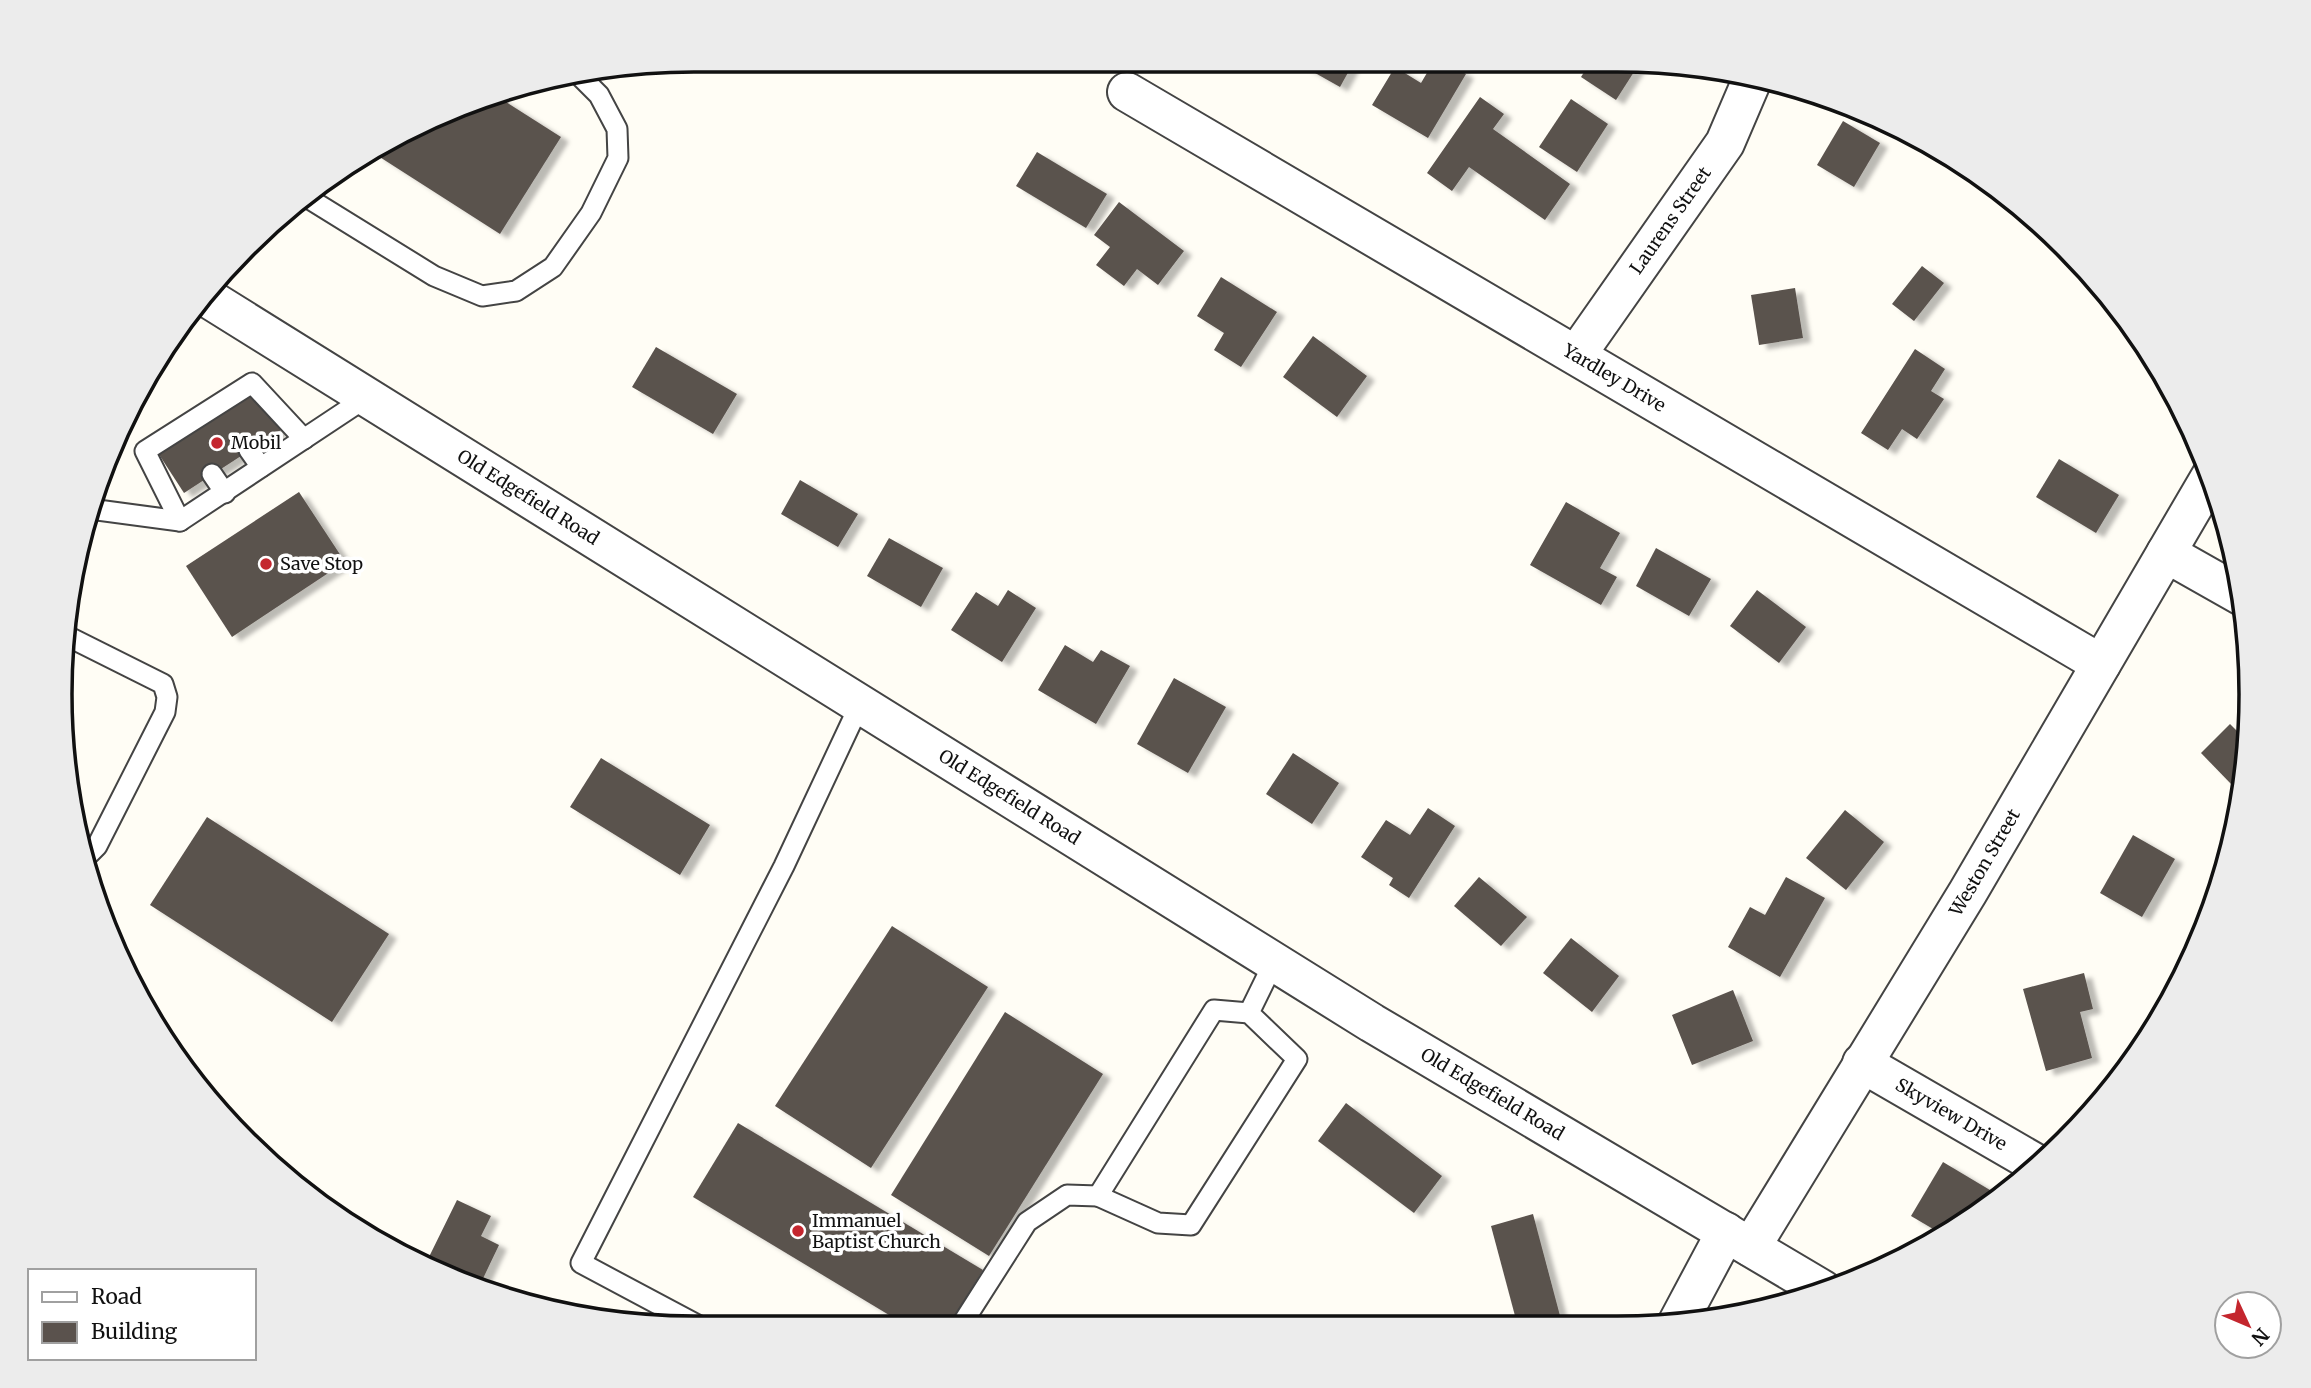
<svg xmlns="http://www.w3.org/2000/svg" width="2311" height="1388" font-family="Merriweather,serif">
  <defs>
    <filter id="shadow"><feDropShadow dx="8" dy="4.5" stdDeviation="2" flood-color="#0004"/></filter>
  </defs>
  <rect width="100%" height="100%" fill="#fffdf5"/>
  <!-- building -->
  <g fill="#5a524d" filter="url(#shadow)">
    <polygon points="1292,60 1355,60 1340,87"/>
    <polygon points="1434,61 1443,61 1466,74 1428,138 1372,105 1395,67 1421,83"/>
    <polygon points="1591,61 1641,61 1616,100 1581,77"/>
    <polygon points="492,93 561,137 500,234 375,154"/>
    <polygon points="1480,97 1504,114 1493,129 1570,184 1545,220 1469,167 1452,191 1427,173"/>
    <polygon points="1571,99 1608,124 1577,172 1539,147"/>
    <polygon points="1843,121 1880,143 1854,187 1817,165"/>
    <polygon points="1037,152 1107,194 1086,228 1016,186"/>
    <polygon points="1119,202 1184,251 1158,285 1137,269 1124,286 1096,265 1110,247 1094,235"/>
    <polygon points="1922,266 1944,283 1914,321 1892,304"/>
    <polygon points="1221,277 1277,312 1241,367 1214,350 1224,333 1197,316"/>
    <polygon points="1795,288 1803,338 1759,345 1751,295"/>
    <polygon points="2132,326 2145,342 2154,359 2125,336"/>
    <polygon points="1313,336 1367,376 1337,417 1283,377"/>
    <polygon points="656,347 737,394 713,434 632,387"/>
    <polygon points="1915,349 1945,369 1931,391 1944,399 1917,439 1902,429 1888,450 1861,433"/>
    <polygon points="255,390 281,430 184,493 158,453"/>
    <polygon points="2059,459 2119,495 2096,533 2036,497"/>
    <polygon points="800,480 858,514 838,547 781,514"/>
    <polygon points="299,492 345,562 232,637 186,566"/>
    <polygon points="1566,502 1620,533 1600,568 1617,577 1601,605 1530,565"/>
    <polygon points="889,538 943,568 921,607 867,576"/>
    <polygon points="1656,548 1711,579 1689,616 1636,586"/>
    <polygon points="1008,590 1036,608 1002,662 951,630 976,592 998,606"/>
    <polygon points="1757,590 1806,627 1779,663 1730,626"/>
    <polygon points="1065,645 1093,662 1101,650 1130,666 1096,724 1038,690"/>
    <polygon points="1174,678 1226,707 1188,773 1137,744"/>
    <polygon points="2230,724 2247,741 2244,774 2232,785 2201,753"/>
    <polygon points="1293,753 1339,783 1312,824 1266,794"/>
    <polygon points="601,758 710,825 680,875 570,807"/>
    <polygon points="1428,808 1455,826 1409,898 1389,885 1393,878 1361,857 1386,820 1410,835"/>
    <polygon points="1845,810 1884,842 1846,890 1806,858"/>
    <polygon points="207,817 389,934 332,1022 150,905"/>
    <polygon points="2133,835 2175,859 2142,917 2100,893"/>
    <polygon points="1479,877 1527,917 1501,946 1454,906"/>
    <polygon points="1786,877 1825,898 1780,977 1728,947 1750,907 1765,915"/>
    <polygon points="892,926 988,987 871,1168 775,1106"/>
    <polygon points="1571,938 1619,976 1592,1012 1543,973"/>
    <polygon points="2084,973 2093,1009 2080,1012 2092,1058 2046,1071 2023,989"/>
    <polygon points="1733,990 1753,1041 1692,1065 1672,1015"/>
    <polygon points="1005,1012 1103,1074 989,1256 891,1195"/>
    <polygon points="1346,1103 1442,1176 1414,1213 1318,1141"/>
    <polygon points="738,1123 983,1270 948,1327 909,1327 693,1197"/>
    <polygon points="1943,1162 2000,1196 1945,1236 1911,1216"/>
    <polygon points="457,1200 491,1216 481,1236 499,1245 478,1289 426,1263"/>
    <polygon points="1533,1214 1563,1327 1518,1327 1491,1226"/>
  </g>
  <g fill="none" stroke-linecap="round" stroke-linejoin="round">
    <!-- service casing -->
    <g stroke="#444" stroke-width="23">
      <g id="service">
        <polyline points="303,195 434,276 482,296 516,291 553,267 591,213 618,158 617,129 599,95 582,78"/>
        <polyline points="249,450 261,467"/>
        <polyline points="212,474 225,493"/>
        <polyline points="90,509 180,521 367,397"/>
        <polyline points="180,521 145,451 252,383 304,439"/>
        <polyline points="69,637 163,684 167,697 165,712 97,846 86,857"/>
        <polyline points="1249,1013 1297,1059 1191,1225 1158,1223 1098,1196 1214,1010 1249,1013 1274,962"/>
        <polyline points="701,1327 581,1263 784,866 860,704"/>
        <polyline points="960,1327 1027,1222 1067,1195 1098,1196"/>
      </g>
    </g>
    <!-- minor casing -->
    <g stroke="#444" stroke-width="42">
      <g id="minor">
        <path id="s1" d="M1127 92 2101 664"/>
        <path id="s2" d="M1577 354 1725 143 1752 80"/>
        <polyline points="2166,553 2242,596"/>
        <path id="s3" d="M1862 1063 2040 1166"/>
        <path id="s4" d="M1751 1247 1968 892 2211 476"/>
        <polyline points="1677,1324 1726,1232"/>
      </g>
    </g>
    <!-- tertiary casing -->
    <g stroke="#444" stroke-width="42">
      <g id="tertiary">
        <path id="s5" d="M203 295 1372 1023 1823 1290"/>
      </g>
    </g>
    <!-- service -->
    <use href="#service" stroke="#fff" stroke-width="19"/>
    <!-- minor -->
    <use href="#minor" stroke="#fff" stroke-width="38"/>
    <!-- tertiary -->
    <use href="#tertiary" stroke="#fff" stroke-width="38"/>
  </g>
  <!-- markers -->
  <g fill="#c4262e" stroke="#fff" stroke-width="2.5">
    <circle cx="217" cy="443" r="7"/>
    <circle cx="266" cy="564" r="7"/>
    <circle cx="798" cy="1231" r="7"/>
  </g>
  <g text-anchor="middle" stroke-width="7" stroke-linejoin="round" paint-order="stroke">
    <!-- street labels -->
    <g font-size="18" fill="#111" stroke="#fff">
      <text dy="6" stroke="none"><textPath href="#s2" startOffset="163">Laurens Street</textPath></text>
      <text dy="6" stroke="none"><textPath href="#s1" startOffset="565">Yardley Drive</textPath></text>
      <text dy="6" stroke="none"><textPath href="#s5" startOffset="383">Old Edgefield Road</textPath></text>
      <text dy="6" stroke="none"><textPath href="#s5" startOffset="950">Old Edgefield Road</textPath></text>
      <text dy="6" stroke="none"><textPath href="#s4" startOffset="450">Weston Street</textPath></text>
      <text dy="6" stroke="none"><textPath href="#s5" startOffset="1517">Old Edgefield Road</textPath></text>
      <text dy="6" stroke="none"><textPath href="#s3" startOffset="103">Skyview Drive</textPath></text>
    </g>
    <!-- poi labels -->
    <g font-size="18" fill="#111" stroke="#fff" text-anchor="start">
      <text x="231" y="449">Mobil</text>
      <text x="280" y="570">Save Stop</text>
      <text x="812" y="1227">Immanuel<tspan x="812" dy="21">Baptist Church</tspan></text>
    </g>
  </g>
  <!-- crop -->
  <path d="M0 0H2311V1388H0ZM694 72H1617A622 622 0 0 1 2239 694V694A622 622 0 0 1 1617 1316H694A622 622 0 0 1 72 694V694A622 622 0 0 1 694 72Z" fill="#ececec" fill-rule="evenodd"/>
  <path fill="none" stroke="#111" stroke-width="3.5" d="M694 72H1617A622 622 0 0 1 2239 694V694A622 622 0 0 1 1617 1316H694A622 622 0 0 1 72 694V694A622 622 0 0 1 694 72Z"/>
  <!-- legend -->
  <rect x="28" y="1269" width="228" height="91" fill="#ffffff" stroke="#a0a0a0" stroke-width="2"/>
  <rect x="42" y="1292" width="35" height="10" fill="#ffffff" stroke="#a0a0a0" stroke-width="2"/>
  <text x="91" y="1304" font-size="21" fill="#111111">Road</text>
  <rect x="42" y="1322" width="35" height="21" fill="#5a524d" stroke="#a0a0a0" stroke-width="2"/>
  <text x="91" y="1339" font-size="21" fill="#111111">Building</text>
  <!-- north arrow -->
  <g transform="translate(2248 1325) rotate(134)"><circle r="33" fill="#ffffff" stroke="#a0a0a0" stroke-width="2"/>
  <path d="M0-5L12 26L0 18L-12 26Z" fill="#c4262e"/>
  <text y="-10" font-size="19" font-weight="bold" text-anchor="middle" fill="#111111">N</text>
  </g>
</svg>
